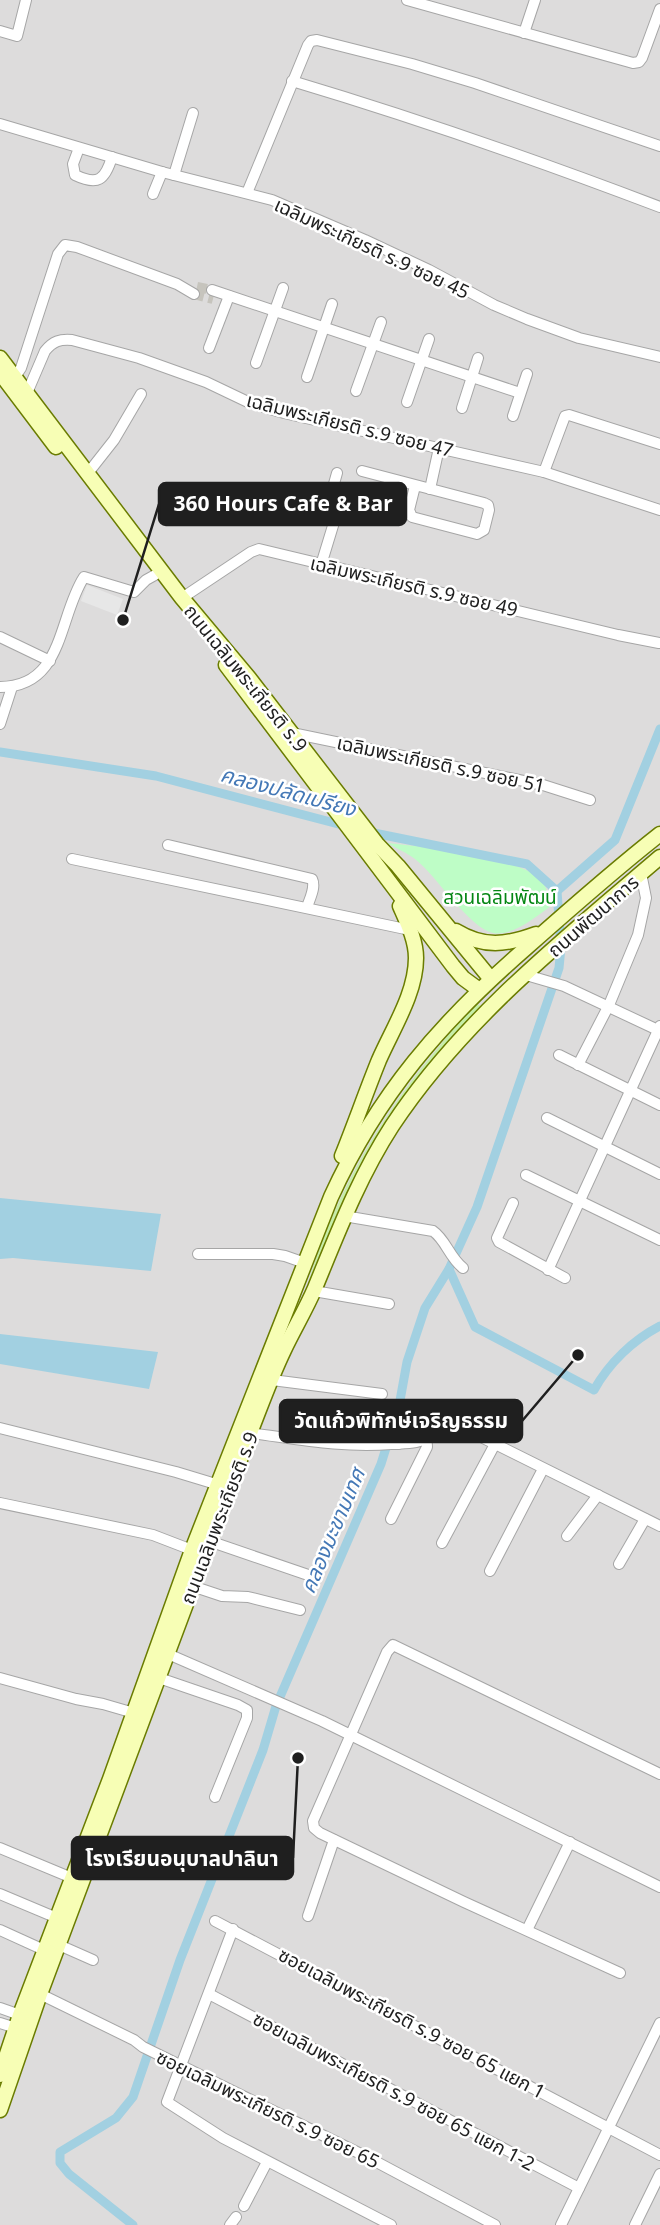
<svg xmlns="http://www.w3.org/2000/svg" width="660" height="2225" font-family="'Noto Sans','Noto Sans Thai',sans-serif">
  <rect width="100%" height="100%" fill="#f0ede4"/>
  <!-- residential -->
  <rect fill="#dddcdc" x="0" y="0" width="660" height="2225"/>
  <!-- grass -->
  <path fill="#c7eea7" d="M477 1004 481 1006 479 1010 422 1076 304 1297C329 1206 377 1120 438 1048 450 1033 462 1016 477 1004Z"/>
  <!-- park -->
  <path fill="#befdc6" d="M387 843C418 846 522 857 541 880 547 887 549 897 551 906 537 916 512 937 493 933 469 928 436 875 415 859 407 853 396 848 387 843Z"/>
  <!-- parking -->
  <polygon fill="#e7e7e7" points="87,585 123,599 117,615 81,601"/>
  <!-- water -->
  <g fill="#a2d0e1">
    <polygon points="0,1198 161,1214 151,1271 13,1258 0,1259"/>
    <polygon points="0,1334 158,1352 149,1389 0,1364"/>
  </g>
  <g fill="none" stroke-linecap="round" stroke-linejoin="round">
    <!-- canal -->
    <g stroke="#a2d0e1" stroke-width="9">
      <polyline points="0,752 156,776 346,826"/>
      <polyline points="369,832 527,864 557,891"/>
      <polyline points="557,891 615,840 660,729"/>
      <path d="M449 1269 475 1327 594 1390C609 1363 633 1340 660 1326"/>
      <polyline points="133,2225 69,2174 60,2163 60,2152 116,2118 133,2097 180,1960 263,1750 276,1706 381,1464 399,1406 407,1362 425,1308 449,1269 477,1207 559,968 561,947 557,891"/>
    </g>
    <!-- street-tunnel -->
    <g stroke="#c6c4bd" stroke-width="10" stroke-dasharray="10 5" stroke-linecap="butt">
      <polyline points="197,287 212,290"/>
      <polyline points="194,294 213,299"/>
    </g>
    <!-- street casing -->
    <g stroke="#a6a6a6" stroke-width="12">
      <g id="street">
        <polyline points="407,0 633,63 639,62 642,58 660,9"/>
        <polyline points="0,31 17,36 26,0"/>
        <polyline points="524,33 535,0"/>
        <path d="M292 81C416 118 539 161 660 207"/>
        <polyline points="0,124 162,172 272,200 365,240 429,270 494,305 527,319 579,338 660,357"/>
        <path d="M79 148 73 164 75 175C98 186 105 180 112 157"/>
        <polyline points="174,175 193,113"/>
        <polyline points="247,193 308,45 311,41 317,40 412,64 475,83 660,146"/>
        <polyline points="153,194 162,172"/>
        <polyline points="212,290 520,393"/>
        <polyline points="209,348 229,296"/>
        <polyline points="256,363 283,288"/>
        <polyline points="15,377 21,368 58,254 65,245 77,247 177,284 194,294"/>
        <polyline points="307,377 332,304"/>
        <polyline points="356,391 381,322"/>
        <path d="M27 393 45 351C53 341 60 339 72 340L139 358 206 382 250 403 284 413 544 472 660 510"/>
        <polyline points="407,402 429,339"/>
        <polyline points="462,408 478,358"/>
        <polyline points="513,416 527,374"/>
        <polyline points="362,471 484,503 488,505 489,510 484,530 477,534 412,517 409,510 415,486"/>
        <polyline points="544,472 565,416 569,415 660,444"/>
        <polyline points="88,473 114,440 141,394"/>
        <polyline points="430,489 439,448"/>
        <polyline points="301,490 330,498"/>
        <polyline points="321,565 339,506 338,500 330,498 337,473"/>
        <polyline points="182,598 251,552 259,549 618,635 659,643"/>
        <polyline points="0,637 50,661"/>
        <path d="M0 687C64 687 58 617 84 577L134 592 146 580 155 575"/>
        <polyline points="0,724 12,687"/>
        <polyline points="292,733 543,785 590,800"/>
        <path d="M168 845 312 879C316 887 310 898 307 907"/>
        <polyline points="72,859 410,930"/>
        <polyline points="526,975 564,986 660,1031"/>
        <polyline points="559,1055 660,1105"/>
        <polyline points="578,1065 609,1005 638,935 646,898 641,873"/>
        <polyline points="547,1118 660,1174"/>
        <polyline points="526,1175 660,1240"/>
        <polyline points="513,1203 497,1238 499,1242 565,1278"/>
        <path d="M344 1216 433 1231C446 1240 449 1257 463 1268"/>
        <polyline points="198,1254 273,1254 285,1256 305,1263"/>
        <polyline points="548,1270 660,1026"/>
        <polyline points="314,1291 389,1304"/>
        <polyline points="272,1380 382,1394"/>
        <polyline points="0,1428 176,1472 219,1485"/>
        <path d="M250 1433C297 1439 343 1448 391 1444 406 1443 418 1445 432 1435"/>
        <polyline points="398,1444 402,1438 409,1434 426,1434 445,1427 461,1427 660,1526"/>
        <polyline points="0,1503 153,1535 192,1550"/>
        <polyline points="391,1519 427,1447 426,1434"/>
        <polyline points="567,1536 598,1495"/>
        <polyline points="209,1541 314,1577"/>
        <polyline points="442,1543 495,1444"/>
        <polyline points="619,1564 645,1519"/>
        <polyline points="490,1571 543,1469"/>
        <polyline points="192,1586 222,1596 248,1597 300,1610"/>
        <polyline points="168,1654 322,1721 660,1887"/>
        <polyline points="0,1678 76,1699 103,1704 134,1713"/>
        <polyline points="159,1678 238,1705 247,1710 247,1718 215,1797"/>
        <polyline points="0,1848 72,1878"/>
        <polyline points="0,1894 57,1918"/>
        <polyline points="308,1916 334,1840"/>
        <polyline points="215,1921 660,2155"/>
        <polyline points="233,1929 167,2102 223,2138 391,2225"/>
        <polyline points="0,1930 44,1950"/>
        <polyline points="527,1930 570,1842"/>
        <polyline points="59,1945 93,1960"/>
        <polyline points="620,1973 464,1902 320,1833 314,1828 313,1821 387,1652 393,1645 660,1774"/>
        <polyline points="40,1994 134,2040 143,2047 369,2158 495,2225"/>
        <polyline points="209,1994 579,2188"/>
        <polyline points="0,2008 20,2015"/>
        <polyline points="0,2023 16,2028"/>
        <polyline points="244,2206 267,2162"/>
        <polyline points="230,2225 236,2217"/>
        <polyline points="561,2225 660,2023"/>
        <polyline points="635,2225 660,2174"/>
      </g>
    </g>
    <!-- secondary casing -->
    <g stroke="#6a7c00" stroke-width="17">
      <g id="secondary">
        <polyline points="0,358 182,598 249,678 377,844 398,866 490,978"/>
        <polyline points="0,373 56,447"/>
        <polyline points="226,665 453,966 463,978 478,989"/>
        <path d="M456 931C484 948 506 945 536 934"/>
        <path d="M342 1156C355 1124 366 1092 379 1060 393 1028 416 993 416 958 416 940 407 922 400 906"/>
        <path d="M0 2075 20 2015 110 1779 192 1550 331 1197C378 1094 441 1022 526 948 570 909 614 870 660 834"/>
        <path d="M0 2110 40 1994 250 1433C261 1405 271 1377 284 1350 294 1329 306 1309 315 1288 338 1232 359 1177 392 1126 462 1020 564 939 660 857"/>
      </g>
    </g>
    <!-- street -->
    <use href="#street" stroke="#fff" stroke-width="10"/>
    <!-- secondary -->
    <use href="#secondary" stroke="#f7feb5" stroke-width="14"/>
  </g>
  <g text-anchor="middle" stroke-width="5" stroke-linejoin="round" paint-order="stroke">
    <!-- street labels -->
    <g font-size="19" fill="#1f1f1f" stroke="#fff">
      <text transform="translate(372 248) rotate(25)" y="7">เฉลิมพระเกียรติ ร.9 ซอย 45</text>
      <text transform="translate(350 425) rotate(14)" y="7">เฉลิมพระเกียรติ ร.9 ซอย 47</text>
      <text transform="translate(414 586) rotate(13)" y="7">เฉลิมพระเกียรติ ร.9 ซอย 49</text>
      <text transform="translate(246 678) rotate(51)" y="7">ถนนเฉลิมพระเกียรติ ร.9</text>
      <text transform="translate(441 764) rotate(12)" y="7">เฉลิมพระเกียรติ ร.9 ซอย 51</text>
      <text transform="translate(593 916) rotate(-41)" y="7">ถนนพัฒนาการ</text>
      <text transform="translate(219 1518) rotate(-69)" y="7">ถนนเฉลิมพระเกียรติ ร.9</text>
      <text transform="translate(412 2023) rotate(28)" y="7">ซอยเฉลิมพระเกียรติ ร.9 ซอย 65 แยก 1</text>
      <text transform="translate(394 2091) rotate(28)" y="7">ซอยเฉลิมพระเกียรติ ร.9 ซอย 65 แยก 1-2</text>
      <text transform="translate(268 2109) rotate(26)" y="7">ซอยเฉลิมพระเกียรติ ร.9 ซอย 65</text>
    </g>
    <!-- park labels -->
    <g font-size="19" fill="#048613" stroke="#fff">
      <text x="500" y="904">สวนเฉลิมพัฒน์</text>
    </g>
    <!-- water labels -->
    <g font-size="21" font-style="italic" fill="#4478b6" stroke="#fff">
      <text transform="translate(288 792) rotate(15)" y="7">คลองปลัดเปรียง</text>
      <text transform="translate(333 1531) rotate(-67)" y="7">คลองมะขามเทศ</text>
    </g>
  </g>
  <!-- callouts -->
  <path fill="none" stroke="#1f1f1f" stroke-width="2.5" d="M123 620L159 504M578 1355L522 1421M298 1758L293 1858"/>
  <g fill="#1f1f1f" stroke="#fff" stroke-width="2.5">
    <circle cx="123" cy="620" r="7"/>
    <circle cx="578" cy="1355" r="7"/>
    <circle cx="298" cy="1758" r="7"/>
  </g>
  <g fill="#1f1f1f" stroke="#1f1f1f" stroke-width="2.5">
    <rect x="159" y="483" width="247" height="42" rx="7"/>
    <rect x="280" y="1400" width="242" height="42" rx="7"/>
    <rect x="72" y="1837" width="221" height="42" rx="7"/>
  </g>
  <g font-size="21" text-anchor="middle" font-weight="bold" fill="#fff">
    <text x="283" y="511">360 Hours Cafe &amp; Bar</text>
    <text x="401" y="1428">วัดแก้วพิทักษ์เจริญธรรม</text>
    <text x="182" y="1866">โรงเรียนอนุบาลปาลินา</text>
  </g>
</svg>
